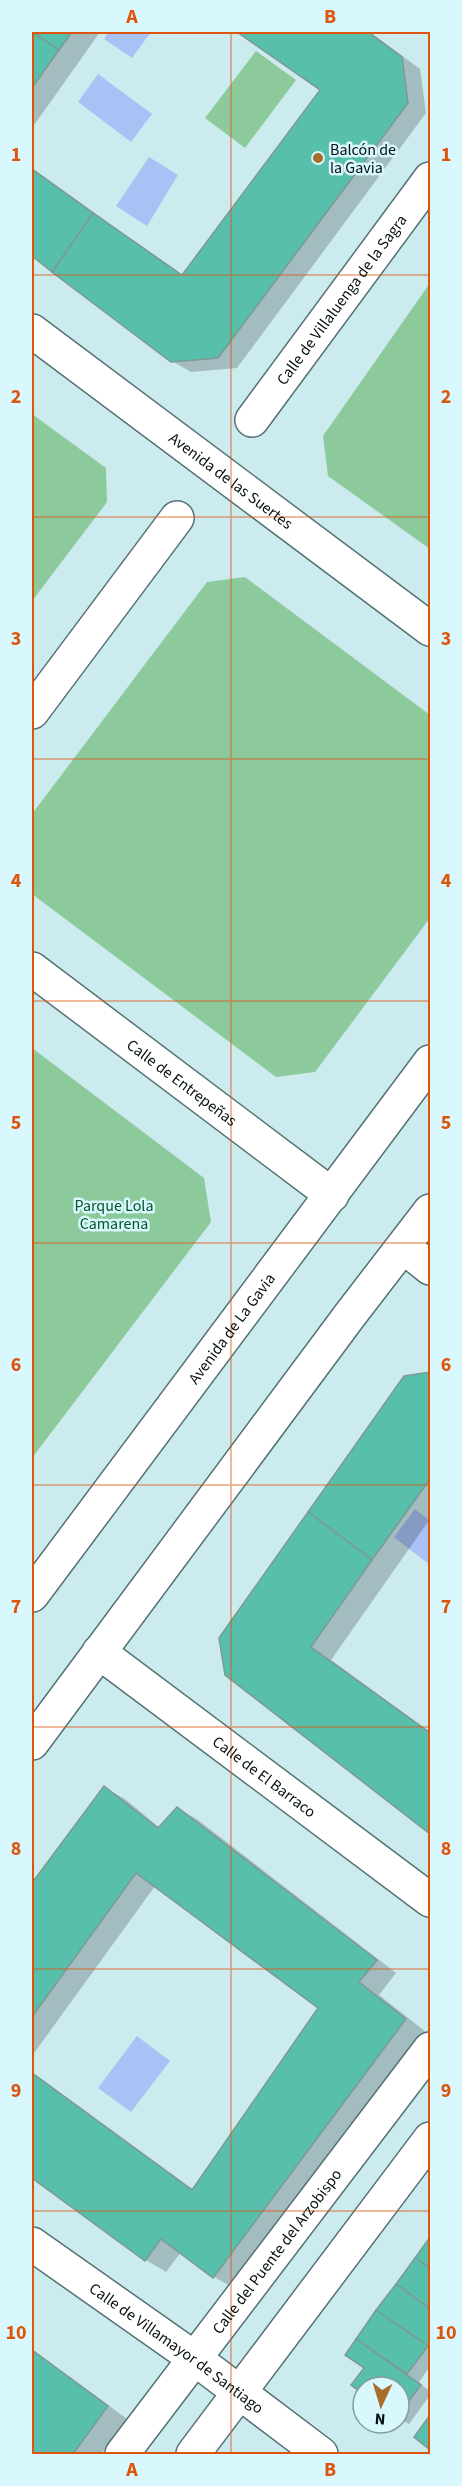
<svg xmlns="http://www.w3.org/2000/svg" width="462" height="2486" font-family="'Source Sans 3',sans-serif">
  <rect width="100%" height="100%" fill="#ccebef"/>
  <!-- green -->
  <g fill="#8dca9b">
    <polygon points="256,51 296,80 245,148 205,118"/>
    <polygon points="430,283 430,549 328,476 323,436"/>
    <polygon points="32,414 106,468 107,502 32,601"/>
    <polygon points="245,577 430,715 430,918 315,1072 276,1077 32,894 32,814 207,582"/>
    <polygon points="32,1048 204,1178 211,1222 32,1458"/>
  </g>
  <!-- water -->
  <g fill="#a8c2f6">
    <polygon points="109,32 151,32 132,58 104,39"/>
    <polygon points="98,74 152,114 131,142 78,102"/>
    <polygon points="149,157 178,175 147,226 116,206"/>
    <polygon points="415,1509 430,1521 430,1565 394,1537"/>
    <polygon points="137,2036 170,2061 131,2112 98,2088"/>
  </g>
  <!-- shadow -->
  <g fill="#0003">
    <polygon points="32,32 100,32 32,128"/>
    <polygon points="240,32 370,32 420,69 426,113 237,368 191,372 172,361 32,255 32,168 183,276 323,89"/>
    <polygon points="430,1373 430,1519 331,1660 430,1732 430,1832 227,1674 405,1377"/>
    <polygon points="104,1788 125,1799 160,1828 177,1808 198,1820 396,1973 379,1995 426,2032 234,2288 214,2277 181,2252 166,2272 146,2260 32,2176 32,2072 194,2190 320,2008 155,1886 32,2056 32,1886"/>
    <polygon points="430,2240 430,2366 419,2382 430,2392 430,2395 409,2424 399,2418 399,2387 363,2387 363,2392 353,2385 366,2367 347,2355"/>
    <polygon points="32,2349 127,2419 101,2454 32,2454"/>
  </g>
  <!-- building -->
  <g fill="#58bfac" stroke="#7d9992" stroke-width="1.5">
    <polygon points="32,32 59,50 32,88"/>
    <polygon points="33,32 72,32 59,50"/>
    <polygon points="237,32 368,32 402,57 408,103 218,358 171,362 52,272 93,213 182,275 320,90"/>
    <polygon points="32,169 93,213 52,272 32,256"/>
    <polygon points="430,1372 430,1479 372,1560 308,1512 404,1376"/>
    <polygon points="308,1512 372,1560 311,1647 430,1733 430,1834 225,1675 219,1638"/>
    <polygon points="104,1786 158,1828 177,1807 377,1960 359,1982 406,2019 213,2278 161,2239 145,2261 32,2178 32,2073 192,2190 318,2008 136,1873 32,2017 32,1883"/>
    <polygon points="430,2237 430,2268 415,2258"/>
    <polygon points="415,2258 430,2268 430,2309 396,2284"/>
    <polygon points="396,2284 430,2309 430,2343 428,2346 376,2310"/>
    <polygon points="376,2310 428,2346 407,2374 356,2339"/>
    <polygon points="356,2339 421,2385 399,2414 399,2387 363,2387 363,2394 351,2385 364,2368 345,2355"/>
    <polygon points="32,2350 108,2406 73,2454 32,2454"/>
    <polygon points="430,2415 430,2450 414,2437"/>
  </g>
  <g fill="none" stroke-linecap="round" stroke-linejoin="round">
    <!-- minor casing -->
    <g stroke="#557175" stroke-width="36">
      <g id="minor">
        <path id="s1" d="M252 420 430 179"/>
        <polyline points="32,712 177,518"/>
        <path id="s2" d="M32 969 332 1195"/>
        <polyline points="404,1247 430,1268"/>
        <path id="s3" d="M99 1652 430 1900"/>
        <path id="s4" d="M32 2244 194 2358 321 2454"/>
        <path id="s5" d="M122 2454 430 2049"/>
        <polyline points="193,2454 430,2139"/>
      </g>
    </g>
    <!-- major casing -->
    <g stroke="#557175" stroke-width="36">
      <g id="major">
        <path id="s6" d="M32 331 430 629"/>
        <path id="s7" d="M32 1595 430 1062"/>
        <polyline points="32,1743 350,1315 430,1211"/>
      </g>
    </g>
    <!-- minor -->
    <use href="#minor" stroke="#fff" stroke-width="33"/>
    <!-- major -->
    <use href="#major" stroke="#fff" stroke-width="33"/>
  </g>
  <!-- grid -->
  <path fill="none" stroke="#dd550c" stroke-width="1.5" stroke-opacity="0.55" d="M231 32V2454M32 275H430M32 517H430M32 759H430M32 1001H430M32 1243H430M32 1485H430M32 1727H430M32 1969H430M32 2211H430"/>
  <!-- markers -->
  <circle fill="#a66d2b" stroke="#d9f8fd" stroke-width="2" cx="318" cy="158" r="6"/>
  <g text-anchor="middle" stroke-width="5" stroke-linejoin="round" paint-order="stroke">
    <!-- poi labels -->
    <g font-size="16" fill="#071113" stroke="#d9f8fd" text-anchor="start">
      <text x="330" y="155">Balcón de<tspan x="330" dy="18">la Gavia</tspan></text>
    </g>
    <!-- street labels -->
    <g font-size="16" fill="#071113" stroke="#d9f8fd">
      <text dy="6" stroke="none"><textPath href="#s1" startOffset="150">Calle de Villaluenga de la Sagra</textPath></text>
      <text dy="6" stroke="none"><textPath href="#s6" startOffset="249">Avenida de las Suertes</textPath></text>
      <text dy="6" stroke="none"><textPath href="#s2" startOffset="188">Calle de Entrepeñas</textPath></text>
      <text dy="6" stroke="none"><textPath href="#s7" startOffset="333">Avenida de La Gavia</textPath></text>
      <text dy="6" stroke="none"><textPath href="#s3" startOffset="207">Calle de El Barraco</textPath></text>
      <text dy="6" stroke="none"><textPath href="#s5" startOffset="255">Calle del Puente del Arzobispo</textPath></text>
      <text dy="6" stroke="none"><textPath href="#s4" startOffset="178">Calle de Villamayor de Santiago</textPath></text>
    </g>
    <!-- park labels -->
    <g font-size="16" fill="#025526" stroke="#d9f8fd">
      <text x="114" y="1211">Parque Lola<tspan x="114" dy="18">Camarena</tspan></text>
    </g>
  </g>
  <!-- border -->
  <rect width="462" height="2486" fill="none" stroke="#d9f8fd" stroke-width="66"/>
  <!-- north arrow -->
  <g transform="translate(381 2405) rotate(184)"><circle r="28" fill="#d9f8fd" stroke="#859c9f" stroke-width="1.5"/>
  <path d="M0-4.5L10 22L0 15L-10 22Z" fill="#a66d2b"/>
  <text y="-9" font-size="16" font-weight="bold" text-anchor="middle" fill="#071113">N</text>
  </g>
  <rect x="33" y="33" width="396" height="2420" fill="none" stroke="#dd550c" stroke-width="2"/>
  <g font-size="20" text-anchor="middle" font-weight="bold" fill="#dd550c">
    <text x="132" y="23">A</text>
    <text x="330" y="23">B</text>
    <text x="16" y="161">1</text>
    <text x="446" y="161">1</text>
    <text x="16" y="403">2</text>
    <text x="446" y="403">2</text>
    <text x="16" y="645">3</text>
    <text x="446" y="645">3</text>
    <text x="16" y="887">4</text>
    <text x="446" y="887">4</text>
    <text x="16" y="1129">5</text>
    <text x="446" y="1129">5</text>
    <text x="16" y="1371">6</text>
    <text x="446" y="1371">6</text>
    <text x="16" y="1613">7</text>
    <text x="446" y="1613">7</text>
    <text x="16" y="1855">8</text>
    <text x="446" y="1855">8</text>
    <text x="16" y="2097">9</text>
    <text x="446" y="2097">9</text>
    <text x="16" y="2339">10</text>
    <text x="446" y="2339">10</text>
    <text x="132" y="2476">A</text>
    <text x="330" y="2476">B</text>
  </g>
</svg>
